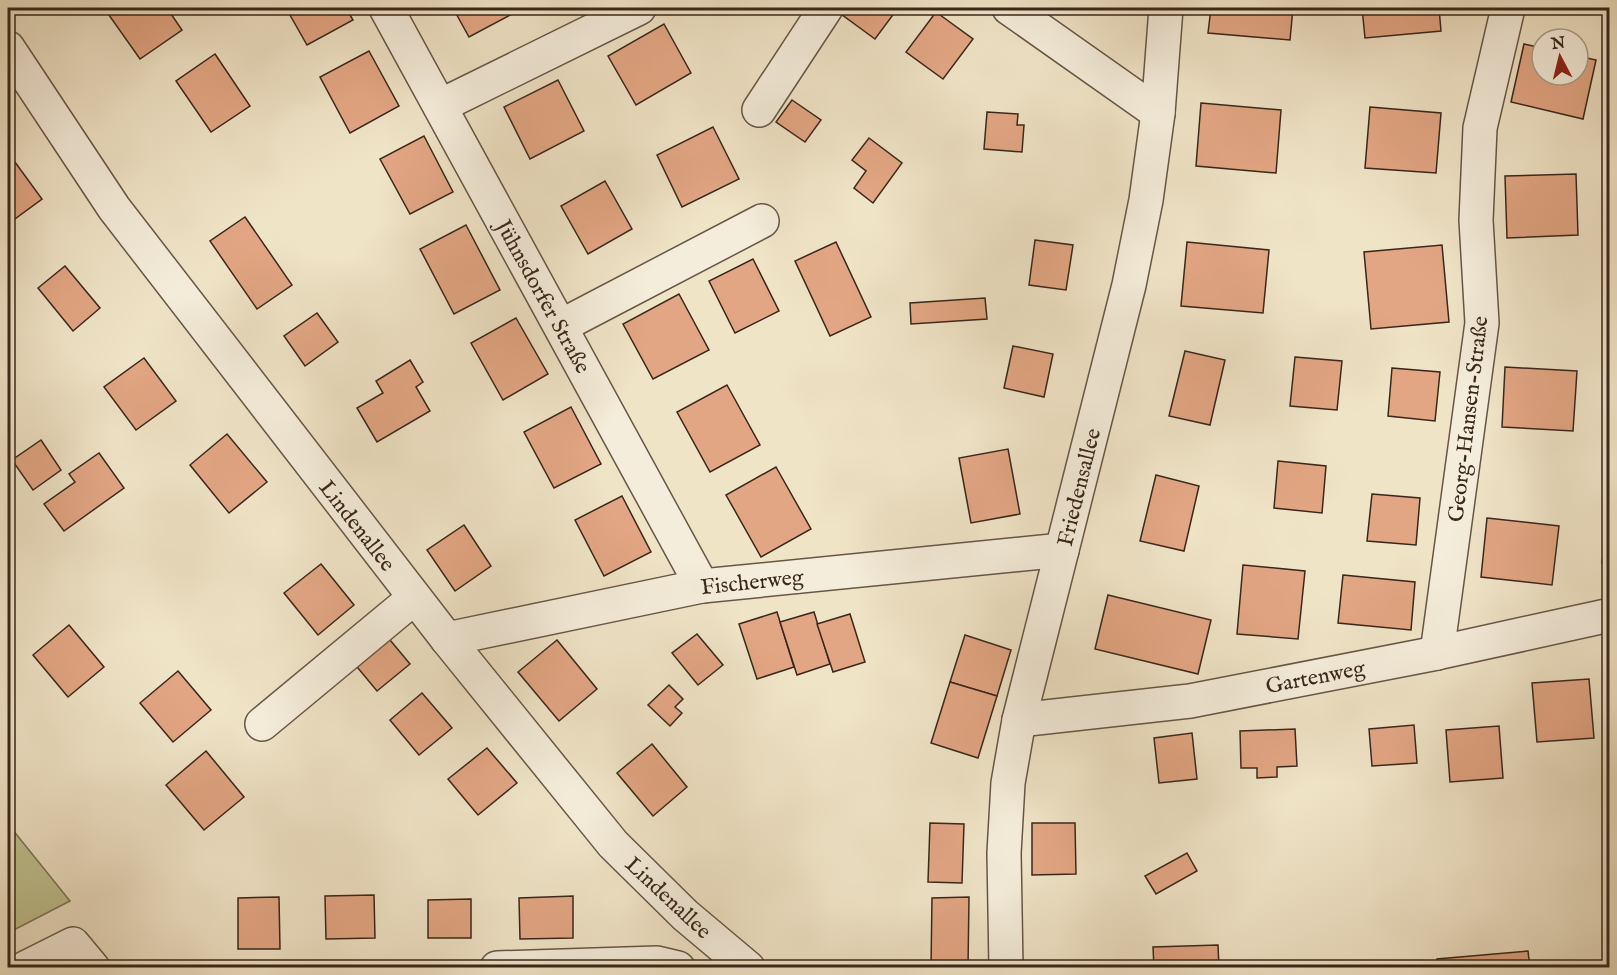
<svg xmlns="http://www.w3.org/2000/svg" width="1617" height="975" font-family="'IM FELL English',serif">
  <rect width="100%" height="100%" fill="#f0e4c7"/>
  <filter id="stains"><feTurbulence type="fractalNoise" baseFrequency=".00333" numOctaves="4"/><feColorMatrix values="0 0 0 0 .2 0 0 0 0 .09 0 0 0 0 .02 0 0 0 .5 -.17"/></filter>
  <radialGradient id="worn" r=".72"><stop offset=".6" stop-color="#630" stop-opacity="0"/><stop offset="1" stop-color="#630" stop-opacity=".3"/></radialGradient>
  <!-- green -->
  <polygon fill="#c0c291" stroke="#7c7456" stroke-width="1.5" points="8,824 70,901 8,933"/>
  <!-- building -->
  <g fill="#e3a684" stroke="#39271b" stroke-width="1.5">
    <polygon points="104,8 167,8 182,30 140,59"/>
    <polygon points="286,8 346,8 353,20 307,45"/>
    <polygon points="453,8 513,8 516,12 469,37"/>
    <polygon points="846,8 898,8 875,39 841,14"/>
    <polygon points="1211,8 1293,8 1290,40 1208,33"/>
    <polygon points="1362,8 1439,8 1441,31 1365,38"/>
    <polygon points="936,12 973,39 943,79 906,52"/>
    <polygon points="664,24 691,73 636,105 608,56"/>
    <polygon points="1524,44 1542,48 1542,75 1578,75 1578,56 1596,60 1583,119 1511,102"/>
    <polygon points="369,51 399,106 350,133 320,77"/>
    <polygon points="215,54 250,106 211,132 176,81"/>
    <polygon points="558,80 584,131 530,159 504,107"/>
    <polygon points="792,100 821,120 805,142 776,122"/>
    <polygon points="1201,103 1281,110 1276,173 1196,166"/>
    <polygon points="1370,107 1441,113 1436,173 1365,168"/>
    <polygon points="987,112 1018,114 1017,125 1024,125 1022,152 984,149"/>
    <polygon points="713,127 739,179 682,207 657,155"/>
    <polygon points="424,136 453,192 410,214 380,159"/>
    <polygon points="869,138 902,163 873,203 854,188 866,171 852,160"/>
    <polygon points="12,158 42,199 8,224 8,161"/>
    <polygon points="1576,174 1578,235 1507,238 1505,176"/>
    <polygon points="605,181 632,229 588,254 561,206"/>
    <polygon points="245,217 292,285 257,309 210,241"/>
    <polygon points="466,225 500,290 454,314 420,249"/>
    <polygon points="1035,240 1073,245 1066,290 1029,285"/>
    <polygon points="836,242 871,317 830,336 795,261"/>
    <polygon points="1187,242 1269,250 1263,313 1181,306"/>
    <polygon points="1442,245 1449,322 1371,329 1364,252"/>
    <polygon points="753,259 779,311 735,333 709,281"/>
    <polygon points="65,266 100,308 73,331 38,288"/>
    <polygon points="679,294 709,350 653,379 623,324"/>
    <polygon points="985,298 987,319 911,324 910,303"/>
    <polygon points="317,313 338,342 305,366 284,336"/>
    <polygon points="516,318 548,374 503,400 471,343"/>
    <polygon points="1013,346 1053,354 1044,397 1004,388"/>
    <polygon points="1185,351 1225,360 1210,425 1169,416"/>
    <polygon points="1295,357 1342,361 1337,410 1290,406"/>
    <polygon points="144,358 176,401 136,430 104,387"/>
    <polygon points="410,360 423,382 416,387 430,411 377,442 357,408 383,393 376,381"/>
    <polygon points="1505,367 1577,371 1573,431 1502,427"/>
    <polygon points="1392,368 1440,372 1435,421 1388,416"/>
    <polygon points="727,385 760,445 710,472 677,412"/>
    <polygon points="571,407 601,464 554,488 524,432"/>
    <polygon points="227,434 267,482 229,513 190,465"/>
    <polygon points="41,440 61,470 33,490 12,460"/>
    <polygon points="1008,449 1020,514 971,523 959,458"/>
    <polygon points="99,453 124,488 64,531 44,504 75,482 69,474"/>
    <polygon points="1278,461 1326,466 1322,513 1274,508"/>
    <polygon points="776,467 811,529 761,557 726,495"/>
    <polygon points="1156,475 1199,486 1184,551 1140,541"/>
    <polygon points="1372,494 1420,498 1416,545 1367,541"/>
    <polygon points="622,496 651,552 604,576 575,520"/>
    <polygon points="1609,502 1610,502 1610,564 1602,563"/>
    <polygon points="1487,518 1559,526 1552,585 1481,577"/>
    <polygon points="464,525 491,566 455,591 427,550"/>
    <polygon points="321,564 354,605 318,635 284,593"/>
    <polygon points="1243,565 1305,571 1298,639 1237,634"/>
    <polygon points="1343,575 1415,582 1411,630 1338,623"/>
    <polygon points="1108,595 1211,620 1198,674 1095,649"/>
    <polygon points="777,612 794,667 757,679 739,624"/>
    <polygon points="814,612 830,664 797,675 780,622"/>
    <polygon points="850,614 865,662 833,672 817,624"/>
    <polygon points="69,625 104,667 68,697 33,655"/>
    <polygon points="385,634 410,664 377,691 353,662"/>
    <polygon points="697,634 723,665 698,685 672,653"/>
    <polygon points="965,635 1011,650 997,696 950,682"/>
    <polygon points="557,640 597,689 559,721 518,672"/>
    <polygon points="178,671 211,710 173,742 140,703"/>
    <polygon points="1589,679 1594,738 1537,742 1532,683"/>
    <polygon points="950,682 997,696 978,758 931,743"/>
    <polygon points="669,685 683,699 675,707 682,713 670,726 648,705"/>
    <polygon points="422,693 452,728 419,755 390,720"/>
    <polygon points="1414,725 1417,763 1372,766 1369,729"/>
    <polygon points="1499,726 1503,778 1450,782 1446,730"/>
    <polygon points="1295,729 1297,766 1277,767 1277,777 1257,778 1257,768 1241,768 1240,731"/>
    <polygon points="1192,733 1197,779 1159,783 1154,738"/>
    <polygon points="652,744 687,787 653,816 617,773"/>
    <polygon points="487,748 517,783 478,815 448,779"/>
    <polygon points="206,751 244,797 204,830 166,785"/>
    <polygon points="930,823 964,824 962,883 928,882"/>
    <polygon points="1032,823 1075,823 1076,874 1032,875"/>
    <polygon points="1187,853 1197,871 1156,894 1145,876"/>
    <polygon points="374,895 375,938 326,939 325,896"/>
    <polygon points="573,896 573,938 520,939 519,898"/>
    <polygon points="279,897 280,949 238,949 238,898"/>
    <polygon points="969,897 968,968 931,968 932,898"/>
    <polygon points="471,899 471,938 428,938 428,900"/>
    <polygon points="1218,945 1219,968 1154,968 1153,947"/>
    <polygon points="1528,951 1530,968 1437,968 1437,959"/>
  </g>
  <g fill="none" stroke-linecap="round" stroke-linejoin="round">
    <!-- minor casing -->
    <g stroke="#675646" stroke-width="36">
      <g id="minor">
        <polyline points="386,8 702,586"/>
        <polyline points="1009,8 1158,113"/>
        <polyline points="8,48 114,208 447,639 613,844 685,915 748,968"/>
        <polyline points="440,106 639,8"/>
        <polyline points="759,110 826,8"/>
        <polyline points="561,326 762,221"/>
        <polyline points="447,639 702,586 1062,550"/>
        <polyline points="1437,653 1482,323 1476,220 1480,128 1508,8"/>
        <polyline points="1019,720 1190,701 1437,653 1610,615"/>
        <polyline points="262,724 414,598"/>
        <polyline points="25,968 73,944 93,968"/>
        <polyline points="497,968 657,963 678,968"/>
        <polyline points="1006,968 1004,853 1008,783 1019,720 1129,285 1146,200 1158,113 1166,8"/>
      </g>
    </g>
    <!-- minor -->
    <use href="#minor" stroke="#f5eddb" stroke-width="33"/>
  </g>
  <g text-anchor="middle" stroke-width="4.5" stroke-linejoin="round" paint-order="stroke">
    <!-- street labels -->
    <g font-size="22" fill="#39271b" stroke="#f5eddb">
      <text transform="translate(544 296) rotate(61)" y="8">Jühnsdorfer Straße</text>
      <text transform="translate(1467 419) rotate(-83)" y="8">Georg-Hansen-Straße</text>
      <text transform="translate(1078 487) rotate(-76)" y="8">Friedensallee</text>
      <text transform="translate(358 525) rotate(52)" y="8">Lindenallee</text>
      <text transform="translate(752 581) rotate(-6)" y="8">Fischerweg</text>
      <text transform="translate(1315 676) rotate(-11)" y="8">Gartenweg</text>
      <text transform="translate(669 897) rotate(43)" y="8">Lindenallee</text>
    </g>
  </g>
  <!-- margin -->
  <rect width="1617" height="975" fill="none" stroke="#f0e4c7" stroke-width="30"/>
  <rect x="9" y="9" width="1599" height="957" fill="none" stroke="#39271b" stroke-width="3"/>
  <rect x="15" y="15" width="1587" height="945" fill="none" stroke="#39271b" stroke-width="1.5"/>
  <!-- north arrow -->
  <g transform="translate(1560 57) rotate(353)"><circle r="28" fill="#f5eddb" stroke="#aa9e8e" stroke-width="1.5"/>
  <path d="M0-4.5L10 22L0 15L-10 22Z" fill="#8f2418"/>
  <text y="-9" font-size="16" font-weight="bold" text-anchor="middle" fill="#39271b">N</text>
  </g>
  <rect width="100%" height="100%" filter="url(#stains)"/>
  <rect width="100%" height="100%" fill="url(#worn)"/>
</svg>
